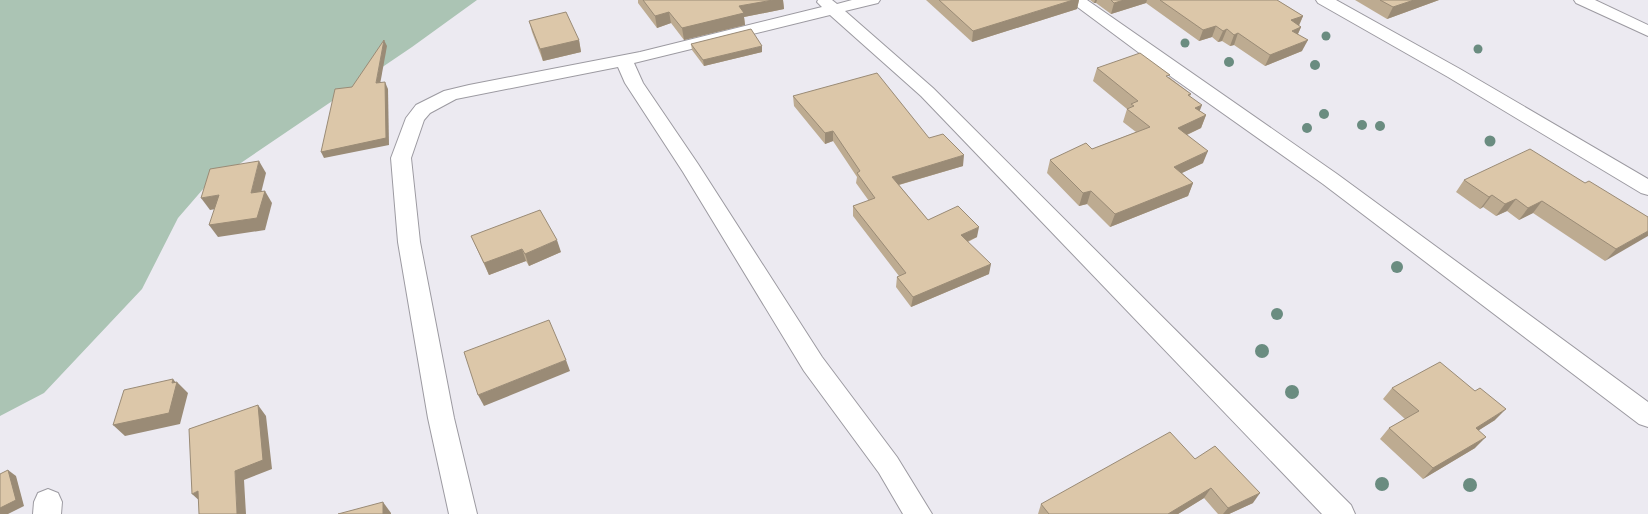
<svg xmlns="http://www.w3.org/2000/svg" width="1648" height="514" font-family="'Roboto Condensed',sans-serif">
  <rect width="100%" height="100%" fill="#eceaf1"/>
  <!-- green -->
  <polygon fill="#abc4b4" points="0,0 477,0 412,47 204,188 178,218 142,289 44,393 0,416"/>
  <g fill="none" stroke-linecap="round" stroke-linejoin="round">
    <!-- minor casing -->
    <g stroke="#9c9aa1" stroke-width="2">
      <g id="minor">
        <polygon points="818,0 832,0 837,4 852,0 880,0 878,3 845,11 933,88 1351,505 1355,514 1322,514 921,96 830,15 634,63 643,83 698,164 822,357 897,457 932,514 903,514 879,473 804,371 683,172 625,83 618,67 456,99 430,113 424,120 411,158 420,242 454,418 477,514 449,514 428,418 398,242 391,158 406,118 416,105 444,91 469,85 640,52 822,7 817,2"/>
        <polygon points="1068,0 1087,0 1337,174 1648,402 1648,427 1639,424 1323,184 1173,78"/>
        <polygon points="1316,0 1336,0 1460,69 1648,179 1648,195 1641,193 1448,77 1318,3"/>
        <polygon points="1574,0 1595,0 1648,25 1648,36 1576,3"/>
        <polygon points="48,489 58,493 62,502 61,514 33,514 34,502 38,493"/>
      </g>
    </g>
    <!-- minor -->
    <use href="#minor" fill="#fff" fill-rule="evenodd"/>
  </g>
  <!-- trees -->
  <g fill="#6a8c80">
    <circle cx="1326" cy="36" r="4.5"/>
    <circle cx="1185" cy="43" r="4.5"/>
    <circle cx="1478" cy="49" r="4.5"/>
    <circle cx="1229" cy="62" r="5"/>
    <circle cx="1315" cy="65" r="5"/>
    <circle cx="1324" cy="114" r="5"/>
    <circle cx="1362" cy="125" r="5"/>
    <circle cx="1380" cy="126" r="5"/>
    <circle cx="1307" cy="128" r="5"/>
    <circle cx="1490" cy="141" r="5.5"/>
    <circle cx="1397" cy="267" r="6"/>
    <circle cx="1277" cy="314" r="6"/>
    <circle cx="1262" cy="351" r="7"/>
    <circle cx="1292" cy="392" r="7"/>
    <circle cx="1382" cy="484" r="7"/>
    <circle cx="1470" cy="485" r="7"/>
  </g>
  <!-- wall -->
  <g fill="#bdab91">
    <polygon points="638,0 783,0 784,9 744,17 745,25 684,40 671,23 657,28 638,3"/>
    <polygon points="926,0 1079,0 1077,9 972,42"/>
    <polygon points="1090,0 1277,0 1303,16 1299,26 1301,27 1298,34 1302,51 1265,66 1234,45 1230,46 1222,41 1218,42 1212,37 1199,41 1146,3 1111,14 1096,3 1094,3"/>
    <polygon points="1355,0 1439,0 1387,19"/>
    <polygon points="529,21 579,40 581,52 543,61 532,32"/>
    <polygon points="691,44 762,52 704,66 692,50"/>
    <polygon points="1097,68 1169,77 1191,94 1190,96 1200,111 1206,115 1201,128 1187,135 1203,163 1182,173 1193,183 1188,196 1110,227 1087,204 1079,206 1047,173 1050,160 1092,149 1136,132 1123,122 1127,109 1093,81"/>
    <polygon points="793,96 929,138 963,166 899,185 928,220 977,237 968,242 989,274 911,307 896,287 897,277 899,276 853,216 853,206 869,201 856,183 857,177 833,141 825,144 794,106"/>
    <polygon points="1464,180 1585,183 1648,217 1605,261 1533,213 1519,220 1507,211 1496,216 1483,207 1480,209 1456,192"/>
    <polygon points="471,236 561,252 529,266 526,261 489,275"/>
    <polygon points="1392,388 1495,420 1479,430 1475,448 1423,479 1380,439 1389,428 1405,419 1383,399"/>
    <polygon points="1195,459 1253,503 1229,514 1218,514 1204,498 1178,514 1038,514 1041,504"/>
  </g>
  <!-- shaded-wall -->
  <g fill="#9a8b76">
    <polygon points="773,0 783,0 784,9 744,17 745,25 684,40 682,28 739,6"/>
    <polygon points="1073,0 1079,0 1077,9 972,42 973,31"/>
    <polygon points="1095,0 1097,0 1096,3 1094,3"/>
    <polygon points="1124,0 1147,0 1146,3 1111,14 1114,3"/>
    <polygon points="1414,0 1439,0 1387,19 1393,7"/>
    <polygon points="669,12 671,23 657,28 655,16"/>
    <polygon points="1303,16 1298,27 1291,20"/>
    <polygon points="1216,26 1212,37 1199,41 1203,30"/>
    <polygon points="1301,27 1296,38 1292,31"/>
    <polygon points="1227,29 1222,41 1218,42 1223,31"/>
    <polygon points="1238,33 1234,45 1230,46 1234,35"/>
    <polygon points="384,40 387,46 379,90 376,83"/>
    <polygon points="579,40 581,52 543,61 540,49"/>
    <polygon points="1308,40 1302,51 1265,66 1270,55"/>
    <polygon points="762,46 762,52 704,66 703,60"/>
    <polygon points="385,82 388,89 389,145 324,158 321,152"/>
    <polygon points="1202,105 1197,118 1195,108"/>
    <polygon points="1206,115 1201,128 1173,141 1178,128"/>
    <polygon points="833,131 833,141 825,144 825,133"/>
    <polygon points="1208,151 1203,163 1169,179 1174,167"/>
    <polygon points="964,155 963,166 891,187 892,177"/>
    <polygon points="259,161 266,173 258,205 251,193"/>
    <polygon points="1193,183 1188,196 1110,227 1115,214"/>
    <polygon points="265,191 272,203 265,230 218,237 209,225"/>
    <polygon points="1091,191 1087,204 1079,206 1083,193"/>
    <polygon points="219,195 227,207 210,210 201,198"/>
    <polygon points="1492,195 1483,207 1480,209 1489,197"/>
    <polygon points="1516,199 1507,211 1496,216 1505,204"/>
    <polygon points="1542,201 1533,213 1519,220 1528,208"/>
    <polygon points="979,227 977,237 959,245 961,235"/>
    <polygon points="1648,231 1648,236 1605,261 1616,249"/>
    <polygon points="557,240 561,252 529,266 525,254"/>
    <polygon points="522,249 526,261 489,275 484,263"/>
    <polygon points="991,264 989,274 911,307 913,297"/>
    <polygon points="566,360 570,371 484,406 478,395"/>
    <polygon points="173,379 177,384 177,382 188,393 180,424 125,436 113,425 172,383"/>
    <polygon points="258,405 266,416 272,469 244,480 246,514 237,514 235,471"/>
    <polygon points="1506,409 1495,420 1465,439 1476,428"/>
    <polygon points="1486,437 1475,448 1423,479 1433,468"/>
    <polygon points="8,470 16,476 24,506 8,514 0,514 0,508"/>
    <polygon points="1211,488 1204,498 1178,514 1168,514"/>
    <polygon points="198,491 202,503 192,494"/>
    <polygon points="1260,493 1253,503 1229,514 1223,514 1228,508"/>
    <polygon points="383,502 391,513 391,514 383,514"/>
  </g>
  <!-- building -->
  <g fill="#dcc7a9" stroke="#9a8b76">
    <polygon points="643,0 773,0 739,6 744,13 682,28 669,12 655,16"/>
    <polygon points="939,0 1073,0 973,31"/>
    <polygon points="1111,0 1124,0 1114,3"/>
    <polygon points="1160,0 1277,0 1303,16 1291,20 1301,27 1292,31 1308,40 1270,55 1238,33 1234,35 1227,29 1223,31 1216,26 1203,30"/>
    <polygon points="1380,0 1414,0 1393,7"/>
    <polygon points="566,12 579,40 540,49 529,21"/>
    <polygon points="751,29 762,46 703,60 691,44"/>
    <polygon points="384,40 376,83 385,82 386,138 321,152 335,89 352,87"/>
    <polygon points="1140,53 1170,75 1166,76 1191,94 1188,95 1202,105 1195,108 1206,115 1178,128 1208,151 1174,167 1193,183 1115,214 1091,191 1083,193 1050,160 1086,143 1092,149 1150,127 1127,109 1134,106 1131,104 1138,101 1097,68"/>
    <polygon points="877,73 929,138 943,134 964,155 892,177 928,220 958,206 979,227 961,235 991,264 913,297 897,277 906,273 853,206 875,198 857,173 860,171 833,131 825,133 793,96"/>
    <polygon points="1530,149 1585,183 1589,181 1648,217 1648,231 1616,249 1542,201 1528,208 1516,199 1505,204 1492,195 1489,197 1464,180"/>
    <polygon points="259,161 251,193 265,191 257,218 209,225 219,195 201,198 210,169"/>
    <polygon points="540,210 557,240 525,254 522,249 484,263 471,236"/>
    <polygon points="549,320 566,360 478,395 464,352"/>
    <polygon points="1440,362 1475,391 1480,388 1506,409 1476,428 1486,437 1433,468 1389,428 1419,411 1392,388"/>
    <polygon points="173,379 172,383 177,382 169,413 113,425 124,390"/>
    <polygon points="258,405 263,460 235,471 237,514 199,514 198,491 192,494 189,429"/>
    <polygon points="1170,432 1195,459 1215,446 1260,493 1228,508 1211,488 1168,514 1049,514 1041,504"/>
    <polygon points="8,470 16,500 0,508 0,474"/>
    <polygon points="383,502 383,514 338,514"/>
  </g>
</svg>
